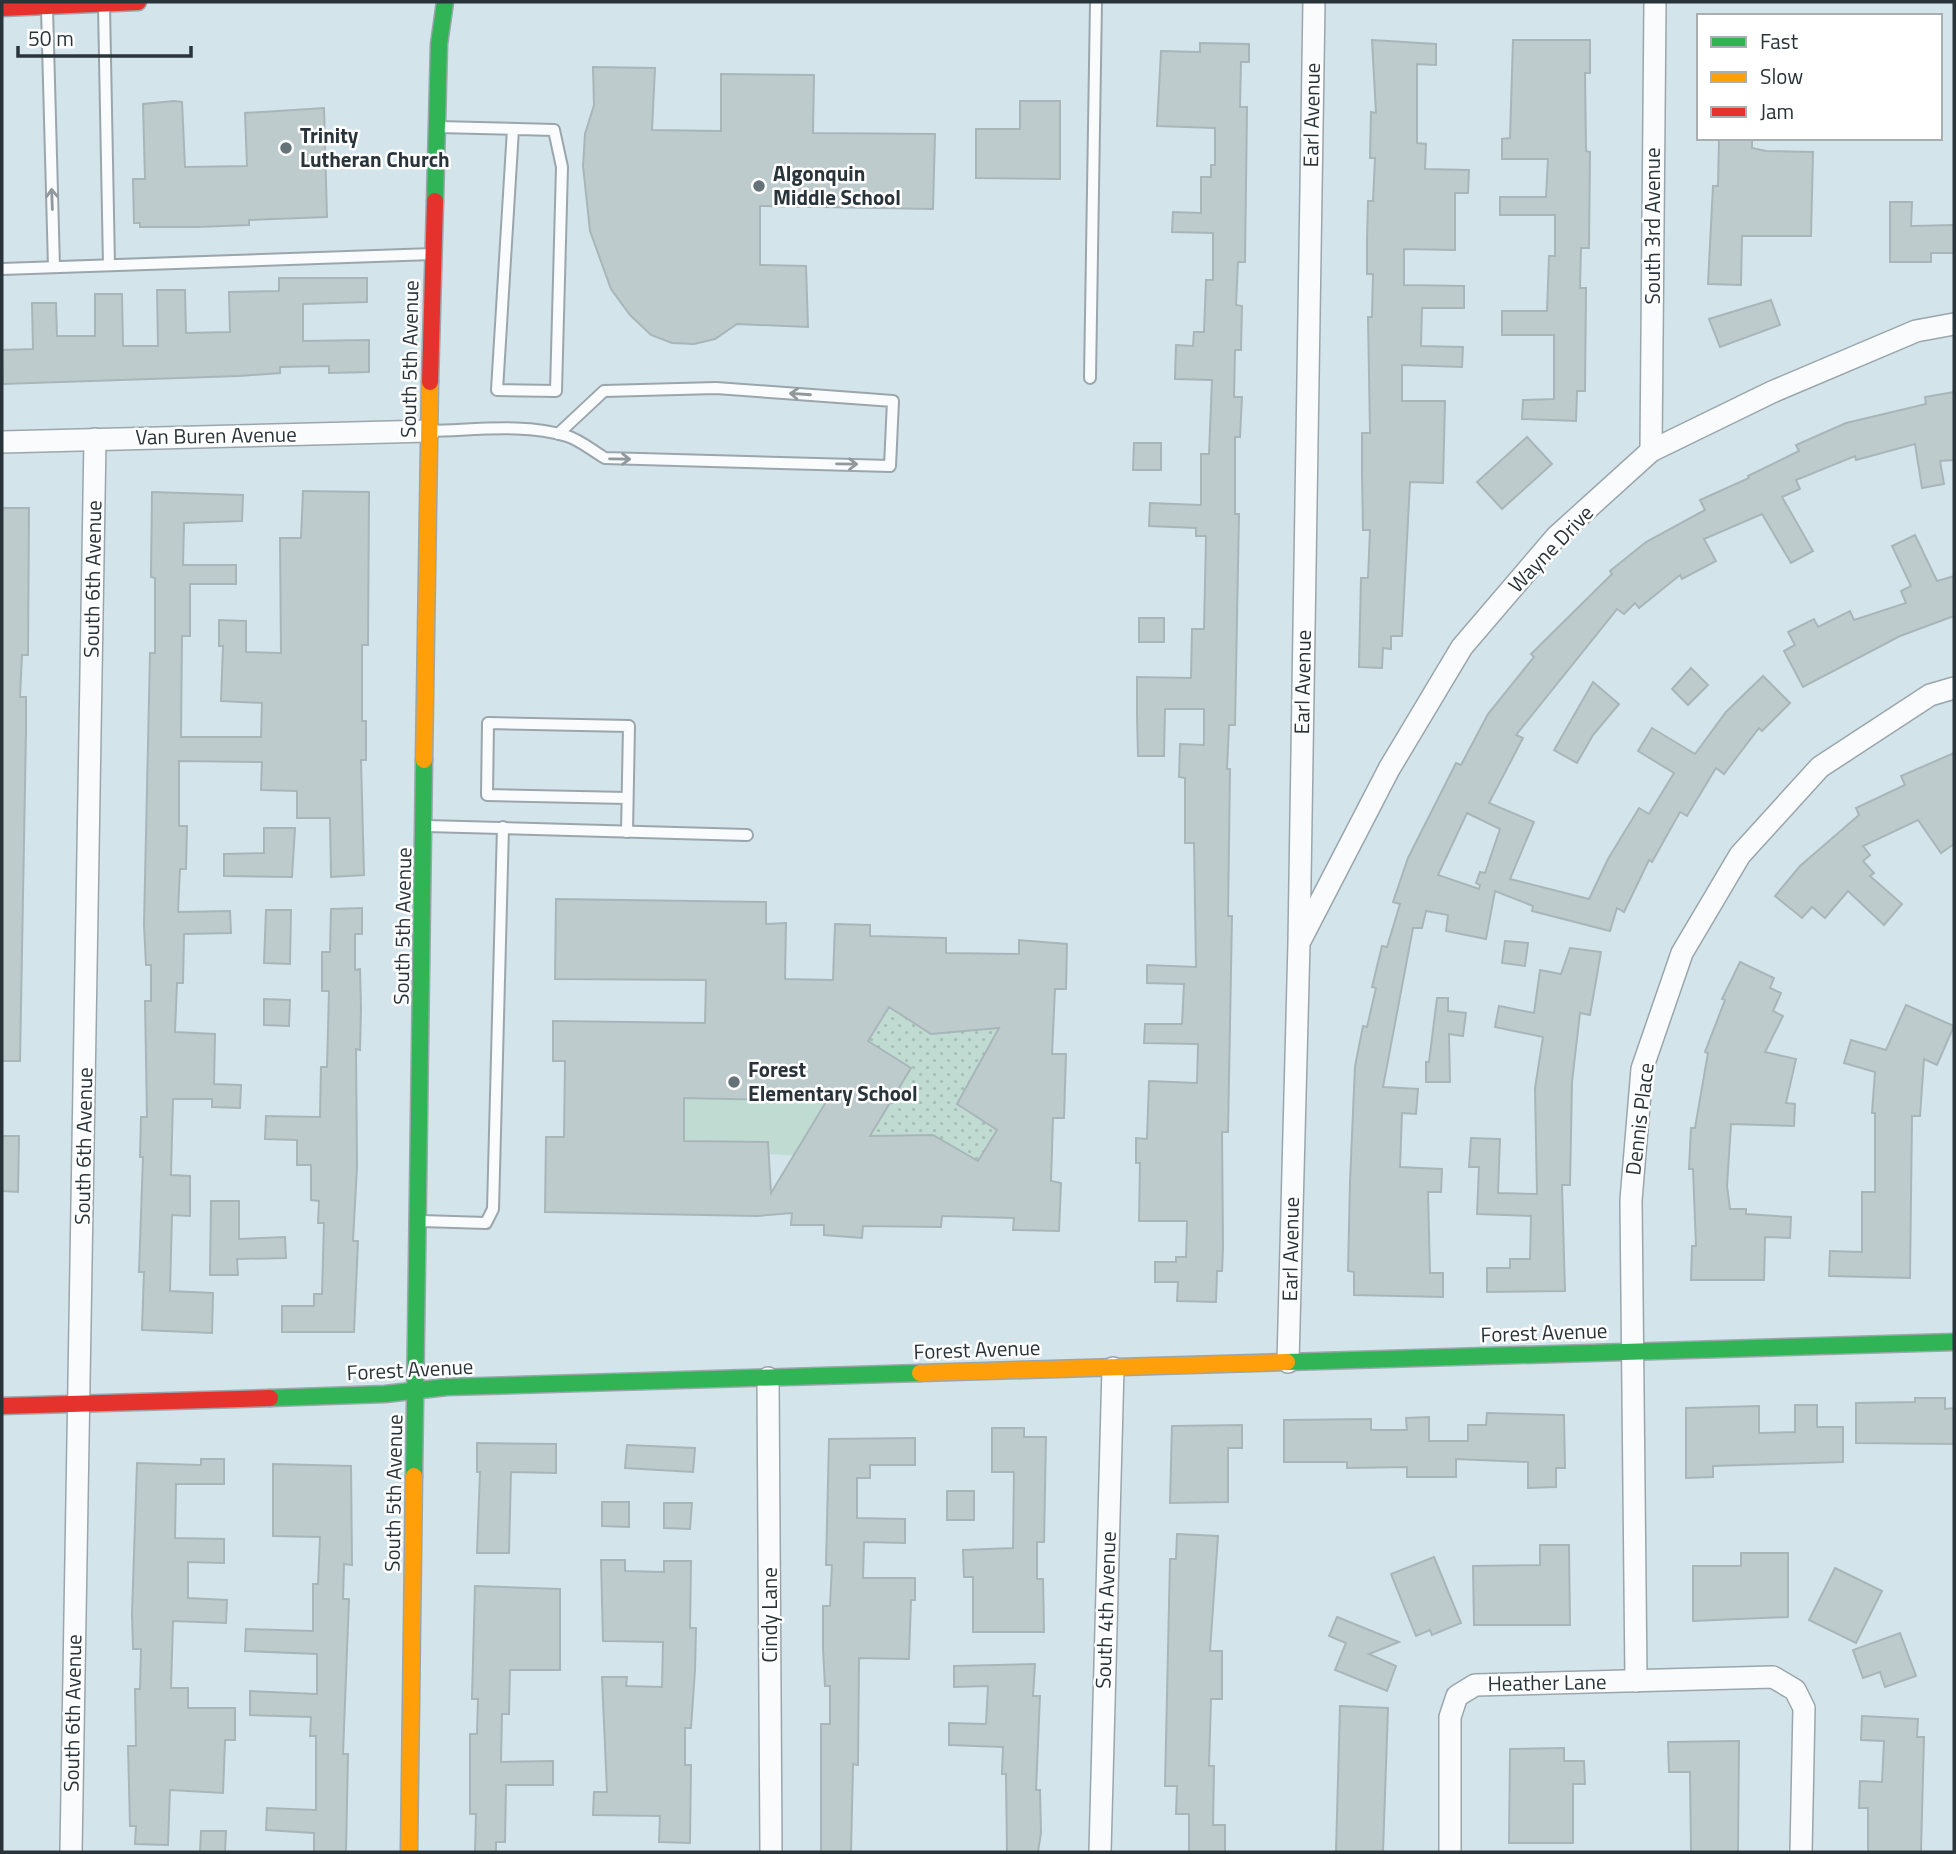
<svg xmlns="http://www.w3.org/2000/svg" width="1956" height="1854" font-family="'Titillium Web',sans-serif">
  <defs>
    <pattern id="park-dots" width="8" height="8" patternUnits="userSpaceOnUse" patternTransform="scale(1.75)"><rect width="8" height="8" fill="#c0dbd2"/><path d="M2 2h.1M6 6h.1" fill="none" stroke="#a5bdb5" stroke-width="1.8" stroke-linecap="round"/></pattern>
  </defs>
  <rect width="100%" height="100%" fill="#d4e4eb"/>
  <!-- grass -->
  <polygon fill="#c0dbd2" points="782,1095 829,1097 800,1145 800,1156 769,1154 768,1142 684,1141 684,1098 780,1100"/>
  <!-- park -->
  <polygon fill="url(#park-dots)" points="889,1007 931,1034 958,1032 969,1014 998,1030 997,1130 978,1161 869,1139 911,1069 868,1041"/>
  <!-- building -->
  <g fill="#bdcbcd" stroke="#a9b6b9" stroke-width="2" fill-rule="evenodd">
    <polygon points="1372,40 1436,44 1436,65 1417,64 1417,143 1426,144 1425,169 1469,170 1468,193 1455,193 1455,250 1404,249 1404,285 1464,286 1464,308 1422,308 1421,346 1463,347 1462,367 1402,365 1402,401 1445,401 1443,483 1410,482 1402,636 1391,636 1391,649 1383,648 1382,668 1359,667 1361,578 1368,578 1370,530 1363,530 1362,472 1362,433 1370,433 1368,317 1372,317 1373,274 1367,274 1367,241 1368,201 1373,201 1375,158 1370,158 1371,112 1376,113"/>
    <polygon points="1513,40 1590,40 1590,73 1585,73 1586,151 1590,152 1589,248 1581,248 1580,288 1586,288 1585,391 1577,391 1576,421 1522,419 1523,400 1554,399 1554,335 1502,335 1502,311 1547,311 1549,256 1555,256 1555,215 1500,215 1500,197 1546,197 1548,159 1502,159 1502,139 1510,138"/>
    <polygon points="1200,43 1249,44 1249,62 1241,62 1240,107 1247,107 1245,262 1238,262 1236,305 1242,306 1241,350 1235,350 1234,397 1242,397 1240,437 1235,437 1235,514 1239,514 1235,725 1229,725 1227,769 1230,769 1228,916 1232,916 1228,1132 1222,1132 1223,1247 1222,1271 1217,1271 1216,1302 1177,1301 1178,1282 1155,1282 1155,1262 1176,1262 1176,1257 1186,1257 1187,1221 1139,1221 1140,1163 1136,1163 1136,1138 1147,1139 1149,1081 1197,1083 1198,1044 1144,1043 1145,1024 1182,1024 1184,984 1147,983 1147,965 1196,967 1194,843 1185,843 1185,778 1179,777 1180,744 1204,745 1204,709 1165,709 1164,756 1138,756 1137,715 1137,677 1191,678 1192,629 1204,629 1206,536 1196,536 1196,528 1149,526 1150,503 1201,505 1201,454 1209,454 1212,380 1175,379 1176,345 1193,346 1194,332 1204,332 1206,280 1213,280 1213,233 1172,232 1173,212 1201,213 1201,177 1211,177 1211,165 1215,165 1215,128 1157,126 1161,51 1200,52"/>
    <polygon points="593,67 655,68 652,130 721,131 721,74 814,75 813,133 935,134 933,209 760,206 760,265 806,266 808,327 737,324 715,339 694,344 672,343 651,335 630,315 611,289 590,231 583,166 585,134 594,105"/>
    <polygon points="174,101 182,102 185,167 247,166 245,113 324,108 327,217 249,220 249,225 197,227 140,227 140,223 134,223 133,179 145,179 143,104"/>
    <polygon points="1020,101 1060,101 1060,179 976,178 976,129 1020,129"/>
    <polygon points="1719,138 1752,138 1752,148 1766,151 1813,152 1811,236 1742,236 1741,285 1708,284 1713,186 1718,186"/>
    <polygon points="1890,202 1912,202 1911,226 1954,225 1954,253 1931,253 1931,262 1890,262"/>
    <polygon points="279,278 367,278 367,302 303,304 303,341 369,340 369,372 329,373 329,366 280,367 280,373 239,376 3,384 2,350 33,349 32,303 56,303 57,336 95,336 95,294 122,294 123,346 158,346 157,290 185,290 186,333 230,332 229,292 279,291"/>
    <polygon points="1771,300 1780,325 1720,347 1709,319"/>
    <path d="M1954 392V460L1940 461 1944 484 1922 488 1915 444 1856 460 1855 456 1796 480 1800 489 1782 497 1813 551 1791 563 1762 514 1704 539 1716 561 1682 579 1680 575 1639 608 1635 603 1624 614 1617 609 1516 735 1523 738 1489 803 1534 822 1510 879 1589 899 1608 859 1639 808 1649 814 1674 773 1638 751 1652 728 1695 754 1726 712 1763 676 1790 703 1762 731 1759 728 1724 774 1716 768 1687 816 1680 812 1652 862 1649 860 1624 912 1617 908 1610 931 1532 911 1533 906 1495 891 1486 939 1446 931 1448 915 1426 911 1422 928H1413L1383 1087 1418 1089 1416 1114 1402 1113 1400 1167 1442 1169 1441 1192H1428L1430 1273H1443V1297L1354 1295V1272L1348 1271 1350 1182 1355 1066 1363 1026 1367 1027 1376 988 1372 987 1382 946 1387 947 1400 904 1393 902 1408 858 1456 763 1461 765 1488 714 1534 657 1531 654 1612 574 1610 571 1646 542 1705 510 1700 500 1749 478 1748 476 1799 451 1796 445 1846 423 1926 404 1925 397ZM1467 813 1500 829 1485 873 1480 872 1476 883 1480 885 1479 889 1438 875Z"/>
    <polygon points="1527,437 1552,464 1502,509 1477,482"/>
    <polygon points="1134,443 1161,443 1161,470 1133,470"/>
    <polygon points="303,491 369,492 368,645 362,645 362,721 366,721 366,760 361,760 364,875 331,877 330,818 297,818 297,791 261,790 262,762 179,761 179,826 187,826 186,869 180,869 178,912 230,911 231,933 184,934 183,983 177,983 175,1032 215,1034 214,1084 241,1085 240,1108 212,1107 212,1099 173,1099 171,1175 190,1176 190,1216 172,1215 170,1291 213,1293 212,1333 142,1330 144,1272 139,1272 143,1157 140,1157 141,1117 147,1117 145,1001 151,1001 151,965 146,965 144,925 150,653 155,653 155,578 151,577 152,492 243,495 242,521 184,523 183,565 236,565 236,584 190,584 190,636 182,636 181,737 261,737 262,703 221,701 223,646 219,646 219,620 246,621 246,652 281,653 280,538 301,538"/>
    <polygon points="2,508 29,508 28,655 22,655 20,697 26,697 26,731 20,1061 2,1061"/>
    <polygon points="1915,535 1937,581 1954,576 1954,616 1900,636 1803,687 1784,651 1795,645 1788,632 1814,619 1818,627 1850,611 1854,620 1906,603 1901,591 1911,586 1892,546"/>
    <rect x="1139" y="618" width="25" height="24"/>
    <polygon points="1691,668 1708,685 1688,705 1672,689"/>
    <polygon points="1593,682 1619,704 1593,735 1577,763 1554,750"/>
    <polygon points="1954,753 1954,844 1941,853 1918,820 1863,846 1870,855 1863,861 1874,873 1870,876 1902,904 1884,925 1848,891 1825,918 1812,907 1802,918 1775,896 1800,866 1859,815 1856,808 1905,785 1901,776"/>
    <polygon points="264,828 295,828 292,877 224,876 224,854 264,853"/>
    <path d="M556 899 766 902V924L786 923 785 979 833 980 835 924 870 925V936L946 938V953L1019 954V940L1067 944 1066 989H1055L1052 1054H1066L1064 1118H1053L1051 1181 1061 1183 1059 1231 1013 1230 1014 1218 942 1216 941 1227 863 1226 862 1238 824 1235V1225H791L792 1213 757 1216 545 1212 546 1137H564L565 1061H553V1021L705 1023 706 980 555 979ZM889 1007 931 1034 999 1028 957 1104 997 1130 978 1161 933 1135 870 1136 911 1068 868 1041ZM782 1095 829 1097 771 1193 768 1142 684 1141V1098L781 1100Z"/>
    <polygon points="362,908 362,934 355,934 355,970 360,969 361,1009 360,1050 356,1049 357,1166 353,1241 358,1241 354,1332 282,1332 282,1306 314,1306 314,1294 322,1294 324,1223 318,1223 319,1201 311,1200 311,1165 297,1165 297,1140 265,1139 266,1116 320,1117 321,1067 327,1067 329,991 322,991 322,952 330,952 331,909"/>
    <polygon points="266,910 291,910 290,964 264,963"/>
    <polygon points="1505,941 1528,943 1525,966 1502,963"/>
    <polygon points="1570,948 1601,952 1590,1015 1580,1013 1572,1082 1570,1185 1562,1185 1565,1291 1487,1292 1487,1268 1510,1268 1510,1259 1530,1259 1531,1216 1477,1214 1479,1167 1469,1167 1471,1138 1500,1139 1498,1193 1537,1194 1535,1088 1543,1037 1495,1027 1499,1006 1534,1013 1540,970 1561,974"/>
    <polygon points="1740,962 1774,978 1770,988 1781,993 1773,1011 1783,1016 1765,1052 1796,1059 1786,1103 1795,1104 1794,1126 1731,1124 1727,1186 1730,1209 1746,1209 1746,1214 1791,1217 1790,1238 1765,1237 1764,1280 1691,1280 1692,1246 1696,1246 1693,1169 1689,1169 1691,1128 1695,1128 1708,1053 1705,1052 1725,1000 1722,999"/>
    <polygon points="1437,998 1448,998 1448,1011 1466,1013 1463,1036 1449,1034 1450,1082 1426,1082 1426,1062 1429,1062"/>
    <polygon points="264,999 290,1000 289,1026 264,1025"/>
    <polygon points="1906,1005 1954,1026 1937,1065 1924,1059 1920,1116 1912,1116 1910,1278 1829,1276 1830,1251 1862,1252 1862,1192 1875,1192 1875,1113 1872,1113 1875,1072 1844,1063 1851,1040 1886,1050"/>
    <polygon points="2,1136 19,1136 18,1192 2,1191"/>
    <polygon points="211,1201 239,1201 239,1239 285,1237 286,1258 237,1259 238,1275 210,1275"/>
    <polygon points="1915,1398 1945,1398 1945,1409 1954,1408 1954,1444 1856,1443 1856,1403 1915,1402"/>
    <polygon points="1795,1405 1817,1405 1817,1427 1843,1427 1843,1462 1713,1466 1713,1477 1686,1478 1686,1408 1759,1406 1759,1433 1795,1432"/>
    <polygon points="1487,1413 1564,1415 1565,1468 1556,1468 1556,1487 1528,1488 1528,1462 1456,1459 1456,1477 1407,1477 1407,1467 1347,1468 1347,1462 1284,1462 1284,1420 1371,1419 1371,1430 1407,1430 1406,1418 1429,1417 1429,1441 1468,1441 1468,1425 1486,1425"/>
    <polygon points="1242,1425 1242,1448 1228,1448 1228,1502 1170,1503 1172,1426"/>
    <polygon points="992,1428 1024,1428 1024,1437 1046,1437 1044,1542 1037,1542 1037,1579 1043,1579 1044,1632 973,1632 973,1577 964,1577 963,1550 1013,1548 1014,1472 992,1472"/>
    <polygon points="915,1438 915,1465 870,1465 870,1478 857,1478 857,1518 905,1519 905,1543 864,1542 863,1578 915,1578 915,1600 911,1600 909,1659 859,1658 858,1765 853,1764 851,1852 821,1852 821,1724 830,1724 830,1686 825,1686 823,1649 823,1606 830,1606 832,1565 826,1565 829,1439"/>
    <polygon points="477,1443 556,1444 556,1473 511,1472 509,1553 477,1553 480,1472 477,1472"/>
    <polygon points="627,1445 695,1448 693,1472 625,1468"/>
    <polygon points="201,1459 224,1459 224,1484 176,1484 175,1538 224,1539 224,1563 188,1562 188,1598 227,1600 226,1623 173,1621 171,1688 188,1688 188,1708 235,1708 235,1740 225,1740 223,1793 170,1790 168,1845 135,1844 136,1826 130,1826 128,1746 136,1746 135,1689 140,1689 141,1649 133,1649 132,1614 137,1463 201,1465"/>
    <polygon points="273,1464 351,1466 352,1565 344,1564 343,1599 349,1599 343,1754 348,1754 346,1852 314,1852 314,1833 266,1830 267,1808 316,1810 316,1736 310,1736 311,1717 250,1715 250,1691 317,1694 317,1654 245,1651 246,1629 313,1631 313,1584 318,1584 320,1537 273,1536"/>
    <rect x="947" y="1491" width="27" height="29"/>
    <polygon points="602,1502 629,1502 629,1527 602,1526"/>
    <polygon points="664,1503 692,1503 690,1529 664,1528"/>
    <polygon points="1177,1534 1218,1536 1210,1651 1222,1651 1222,1699 1211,1699 1209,1766 1214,1766 1213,1825 1225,1825 1225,1852 1189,1852 1189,1814 1176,1814 1177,1786 1165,1786 1170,1559 1176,1559"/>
    <polygon points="1540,1545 1569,1545 1570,1625 1474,1625 1473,1566 1540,1565"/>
    <polygon points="1741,1553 1788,1553 1788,1617 1693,1621 1693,1566 1741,1566"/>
    <polygon points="1434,1557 1461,1623 1432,1635 1430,1630 1416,1636 1391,1574"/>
    <polygon points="601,1560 625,1560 625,1571 664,1572 664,1561 691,1561 690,1628 696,1628 695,1670 691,1728 685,1728 685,1765 691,1765 690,1843 659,1842 660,1816 593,1815 594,1792 607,1792 602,1677 627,1677 626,1686 662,1687 663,1642 603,1641"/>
    <polygon points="1835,1568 1882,1591 1856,1643 1809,1620"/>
    <polygon points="475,1586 560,1589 560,1670 510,1670 509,1714 502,1714 501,1762 553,1761 553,1785 506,1785 505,1842 496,1842 496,1852 475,1852 476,1814 470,1814 470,1734 477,1734 478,1699 472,1699"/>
    <polygon points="1337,1617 1399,1642 1369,1654 1396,1666 1387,1691 1335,1670 1346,1643 1329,1636"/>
    <polygon points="1900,1633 1916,1676 1885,1687 1880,1672 1863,1678 1853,1650"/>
    <polygon points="1035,1664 1033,1696 1040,1696 1036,1790 1040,1790 1041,1833 1038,1852 1007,1852 1006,1774 1002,1774 1003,1747 949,1745 949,1723 986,1724 988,1686 954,1687 954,1666"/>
    <polygon points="1340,1706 1388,1708 1383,1852 1336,1852"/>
    <polygon points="1862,1716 1918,1719 1917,1737 1924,1737 1921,1852 1868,1852 1868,1808 1859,1808 1860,1781 1882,1782 1884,1741 1861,1740"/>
    <polygon points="1739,1741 1738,1852 1691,1852 1690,1772 1669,1772 1668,1742"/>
    <polygon points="1564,1748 1564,1761 1584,1761 1585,1784 1573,1784 1573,1843 1509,1843 1510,1749"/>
    <polygon points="201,1831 226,1831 225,1852 200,1852"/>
  </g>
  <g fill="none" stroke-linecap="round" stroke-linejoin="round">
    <!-- lane casing -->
    <g stroke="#9aa6ac" stroke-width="14">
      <g id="lane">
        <polyline points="104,6 109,265"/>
        <polyline points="47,8 54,267"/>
        <polyline points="438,127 554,130 562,167 556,391 497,390 513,129"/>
        <polyline points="2,269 433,254"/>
        <polyline points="1090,378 1096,2"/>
        <path d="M432 431C475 430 526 423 567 436 580 440 593 451 605 458L890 466 893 401 716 388 604 391 558 434"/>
        <polyline points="426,826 747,835"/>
        <polyline points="627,832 629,726 488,723 487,795 627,798"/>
        <polyline points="421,1221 486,1223 493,1209 503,827"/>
      </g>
    </g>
    <!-- street casing -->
    <g stroke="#9aa6ac" stroke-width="24">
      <g id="street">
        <polyline points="2,442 429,431"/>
        <polyline points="1651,451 1655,2"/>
        <polyline points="1301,939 1389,769 1462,647 1556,537 1651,451 1772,392 1916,331 1954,324"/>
        <polyline points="1288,1362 1299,943 1314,2"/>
        <polyline points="768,1378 771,1852"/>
        <polyline points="1636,1681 1631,1200 1642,1069 1682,953 1740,855 1820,767 1930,695 1954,688"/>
        <polyline points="71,1852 95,439"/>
        <polyline points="1100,1852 1113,1368"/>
        <polyline points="1450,1852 1450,1717 1457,1696 1475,1685 1773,1677 1795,1690 1804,1708 1801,1852"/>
      </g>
    </g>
    <!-- fast casing -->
    <g stroke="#9aa6ac" stroke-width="19">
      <g id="fast">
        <polyline points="435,201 439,44 445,2"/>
        <polyline points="1287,1362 1954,1342"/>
        <polyline points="270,1398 385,1394 447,1387 920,1373"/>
        <polyline points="414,1476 424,760"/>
      </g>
    </g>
    <!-- slow casing -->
    <g stroke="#9aa6ac" stroke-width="19">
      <g id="slow">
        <polyline points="424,760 430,382"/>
        <polyline points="920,1373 1287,1362"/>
        <polyline points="409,1852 414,1476"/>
      </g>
    </g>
    <!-- jam casing -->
    <g stroke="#9aa6ac" stroke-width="19">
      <g id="jam">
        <polyline points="2,8 138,2"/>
        <polyline points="430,382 435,201"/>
        <polyline points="2,1406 270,1398"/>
      </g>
    </g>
    <!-- lane -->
    <use href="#lane" stroke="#f9fbfc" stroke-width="10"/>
    <!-- street -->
    <use href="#street" stroke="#f9fbfc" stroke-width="21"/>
    <!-- fast -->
    <use href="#fast" stroke="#30b455" stroke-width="16"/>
    <!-- slow -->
    <use href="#slow" stroke="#ff9f0a" stroke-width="16"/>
    <!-- jam -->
    <use href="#jam" stroke="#e5322d" stroke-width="16"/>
  </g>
  <!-- one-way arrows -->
  <defs><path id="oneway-shaft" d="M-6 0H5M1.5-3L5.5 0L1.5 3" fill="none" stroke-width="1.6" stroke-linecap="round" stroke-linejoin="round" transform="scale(1.75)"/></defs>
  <g stroke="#91989b">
    <use href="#oneway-shaft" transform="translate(52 199) rotate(-92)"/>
    <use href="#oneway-shaft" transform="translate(800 394) rotate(-176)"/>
    <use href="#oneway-shaft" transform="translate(620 459) rotate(1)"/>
    <use href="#oneway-shaft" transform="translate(847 464) rotate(1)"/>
  </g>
  <!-- markers -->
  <g fill="#657278" stroke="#fff" stroke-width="2.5">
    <circle cx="286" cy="148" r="7"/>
    <circle cx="759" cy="186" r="7"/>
    <circle cx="734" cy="1082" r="7"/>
  </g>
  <g text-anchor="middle" stroke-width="5" stroke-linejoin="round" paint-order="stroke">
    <!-- street labels -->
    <g font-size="21" fill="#29343a" stroke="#fff">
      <text transform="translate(1312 115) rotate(-89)" y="7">Earl Avenue</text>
      <text transform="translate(1653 226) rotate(-90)" y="7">South 3rd Avenue</text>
      <text transform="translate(410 359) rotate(-89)" y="7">South 5th Avenue</text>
      <text transform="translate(216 436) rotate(-1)" y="7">Van Buren Avenue</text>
      <text transform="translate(1551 549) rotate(-46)" y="7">Wayne Drive</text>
      <text transform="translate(93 579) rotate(-89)" y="7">South 6th Avenue</text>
      <text transform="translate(1303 682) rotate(-89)" y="7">Earl Avenue</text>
      <text transform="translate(403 926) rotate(-89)" y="7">South 5th Avenue</text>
      <text transform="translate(1640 1119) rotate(-83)" y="7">Dennis Place</text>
      <text transform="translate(84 1146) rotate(-89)" y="7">South 6th Avenue</text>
      <text transform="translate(1291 1249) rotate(-89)" y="7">Earl Avenue</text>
      <text transform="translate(1544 1333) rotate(-2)" y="7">Forest Avenue</text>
      <text transform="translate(977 1350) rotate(-2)" y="7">Forest Avenue</text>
      <text transform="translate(410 1370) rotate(-3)" y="7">Forest Avenue</text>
      <text transform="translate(394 1493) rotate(-89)" y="7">South 5th Avenue</text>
      <text transform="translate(1106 1610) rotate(-88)" y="7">South 4th Avenue</text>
      <text transform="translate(770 1615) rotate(-90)" y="7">Cindy Lane</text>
      <text transform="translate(1547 1683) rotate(-1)" y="7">Heather Lane</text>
      <text transform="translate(73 1713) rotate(-89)" y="7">South 6th Avenue</text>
    </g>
    <!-- poi labels -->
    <g font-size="21" font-weight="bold" fill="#29343a" stroke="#fff" text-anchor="start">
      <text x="300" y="143">Trinity<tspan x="300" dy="24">Lutheran Church</tspan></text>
      <text x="773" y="181">Algonquin<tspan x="773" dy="24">Middle School</tspan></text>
      <text x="748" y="1077">Forest<tspan x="748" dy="24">Elementary School</tspan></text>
    </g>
  </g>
  <!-- border -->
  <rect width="1956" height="1854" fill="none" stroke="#29343a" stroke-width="7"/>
  <!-- legend -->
  <rect x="1697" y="14" width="245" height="126" fill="#ffffff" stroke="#a9aeb0" stroke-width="2"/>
  <rect x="1711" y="37" width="35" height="10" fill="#30b455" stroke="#a9aeb0" stroke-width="2"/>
  <text x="1760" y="49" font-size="21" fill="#29343a">Fast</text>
  <rect x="1711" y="72" width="35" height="10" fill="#ff9f0a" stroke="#a9aeb0" stroke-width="2"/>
  <text x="1760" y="84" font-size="21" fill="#29343a">Slow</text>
  <rect x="1711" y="107" width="35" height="10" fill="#e5322d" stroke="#a9aeb0" stroke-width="2"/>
  <text x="1760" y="119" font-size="21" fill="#29343a">Jam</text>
  <!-- scale -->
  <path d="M18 46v10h173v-10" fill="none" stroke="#29343a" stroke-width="3.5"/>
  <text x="28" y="46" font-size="21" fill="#29343a" stroke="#ffffff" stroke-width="5" paint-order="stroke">50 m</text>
</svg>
